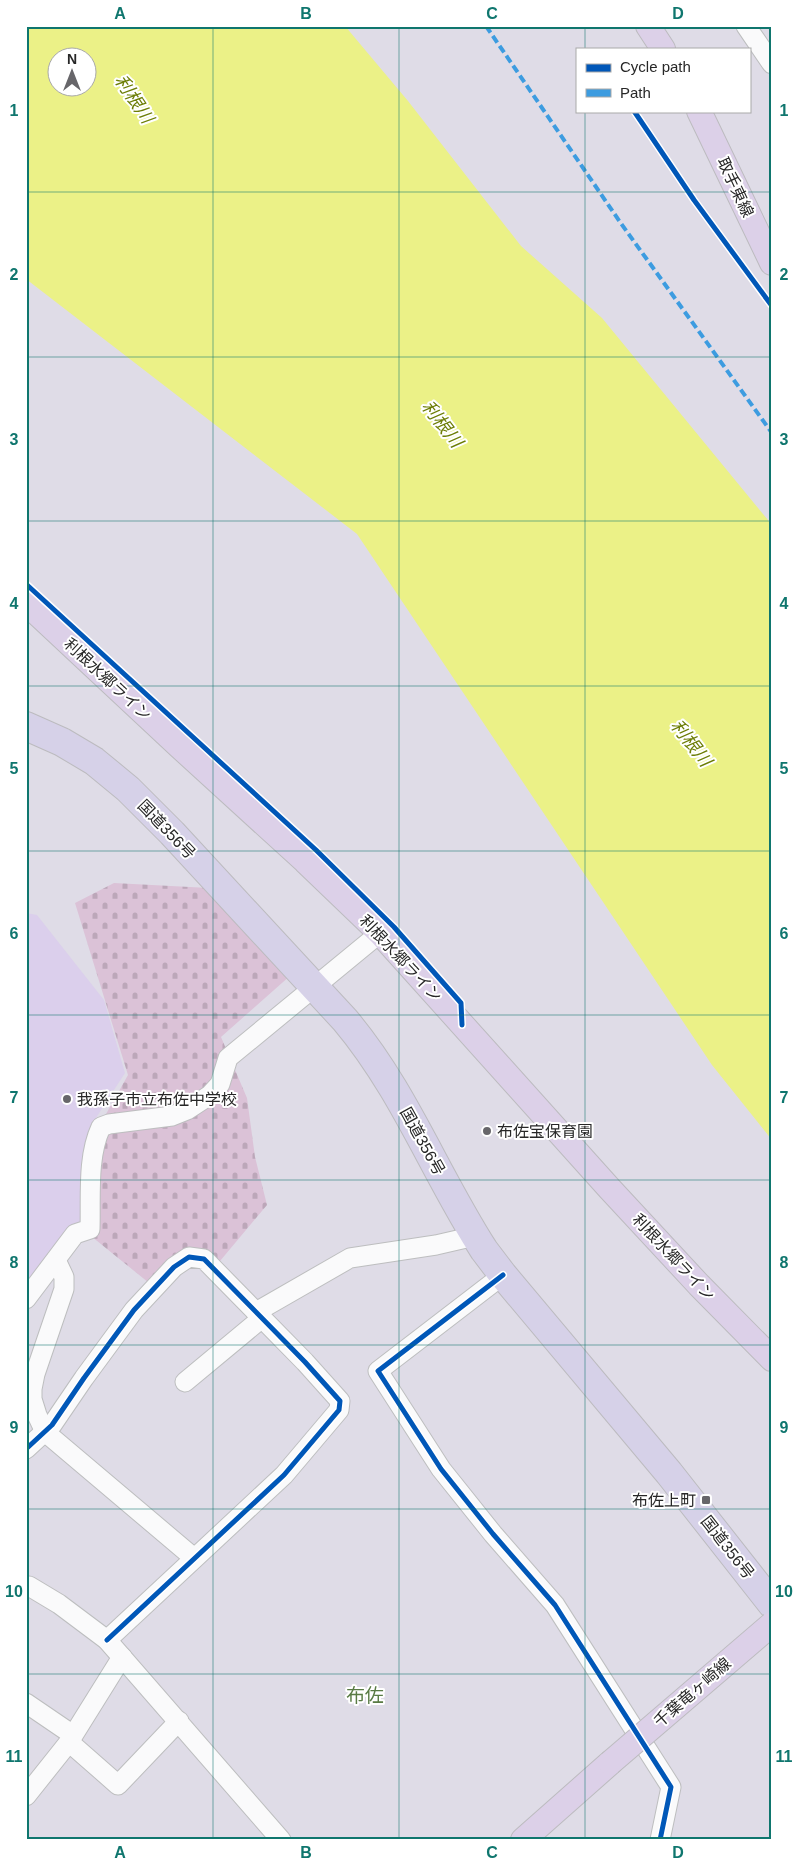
<svg xmlns="http://www.w3.org/2000/svg" width="798" height="1866" font-family="Arial,'Noto Sans JP',sans-serif">
  <defs>
    <pattern id="cemetery-stones" width="16" height="16" patternUnits="userSpaceOnUse" patternTransform="scale(1.25)"><rect width="16" height="16" fill="#dbc2d7"/><path d="M2 7V4a2 2 0 0 1 4 0v3zM10 15v-3a2 2 0 0 1 4 0v3z" fill="#bca7b9"/></pattern>
  </defs>
  <rect width="100%" height="100%" fill="#dfdce7"/>
  <!-- education -->
  <polygon fill="#dbcfec" points="26,913 37,915 104,1000 125,1073 92,1124 84,1221 26,1290"/>
  <!-- cemetery -->
  <polygon fill="url(#cemetery-stones)" points="114,883 209,888 291,975 221,1037 247,1098 255,1157 267,1205 210,1273 186,1260 154,1287 86,1232 97,1130 128,1075 75,903"/>
  <!-- water -->
  <path fill="#ebf187" fill-rule="evenodd" d="M26 26H345L408 101 521 246 602 318 772 525V1140L712 1065 357 534 26 279ZM58 58H88V88H58Z"/>
  <g fill="none" stroke-linecap="round" stroke-linejoin="round">
    <!-- minor casing -->
    <g stroke="#bdbebf" stroke-width="21">
      <g id="minor">
        <polyline points="746,26 772,64"/>
        <polyline points="56,1260 64,1277 64,1289 35,1374 32,1389 32,1399 37,1415 45,1432 194,1558"/>
        <polyline points="503,1275 378,1371 441,1469 493,1534 555,1605 671,1787 660,1840"/>
        <path d="M26 1299 75 1234 90 1229C91 1196 87 1157 101 1127L109 1124 172 1116 187 1110 210 1095 220 1084 228 1058 380 933"/>
        <polyline points="256,1312 350,1258 436,1245 475,1236"/>
        <polyline points="185,1382 262,1318"/>
        <polyline points="26,1449 52,1425 84,1378 134,1310 174,1267 189,1257 204,1259 305,1362 340,1401 339,1410 284,1475 107,1640"/>
        <polyline points="29,1586 59,1604 107,1640 281,1840"/>
        <polyline points="26,1703 73,1735"/>
        <polyline points="69,1742 118,1785 179,1721"/>
        <polyline points="26,1796 69,1742 122,1657"/>
      </g>
    </g>
    <!-- major casing -->
    <g stroke="#bcbbbf" stroke-width="26">
      <g id="major">
        <polyline points="648,26 663,49"/>
        <polyline points="699,111 772,263"/>
        <polyline points="26,603 179,746 305,861 380,933 609,1188 699,1285 772,1359"/>
        <polyline points="523,1840 610,1763"/>
      </g>
    </g>
    <!-- highway casing -->
    <g stroke="#bcbbbf" stroke-width="30">
      <path id="highway" d="M26 726 62 742 94 761 128 789 172 833 345 1020C404 1090 435 1174 484 1250L503 1275 669 1473 772 1604"/>
    </g>
    <!-- minor -->
    <use href="#minor" stroke="#fafafb" stroke-width="19"/>
    <!-- major -->
    <use href="#major" stroke="#dcd0e8" stroke-width="24"/>
    <!-- highway -->
    <use href="#highway" stroke="#d6d1e8" stroke-width="28"/>
    <!-- major-bridge casing -->
    <g stroke="#bcbbbf" stroke-width="26" stroke-linecap="butt">
      <polyline id="major-bridge" points="610,1763 772,1624"/>
    </g>
    <!-- major-bridge -->
    <use href="#major-bridge" stroke="#dcd0e8" stroke-width="24"/>
    <!-- quiet -->
    <polyline stroke="#3d9ce0" stroke-width="4" stroke-dasharray="8 4" stroke-linecap="butt" points="486,26 620,222 772,433"/>
    <!-- cycleway casing -->
    <g stroke="#fff" stroke-width="8">
      <g id="cycleway">
        <polyline points="634,111 694,200 772,306"/>
        <polyline points="26,584 316,850 394,927 461,1003 462,1025"/>
        <polyline points="503,1275 378,1371 441,1469 493,1534 555,1605 671,1787 660,1840"/>
        <polyline points="26,1449 52,1425 84,1378 134,1310 174,1267 189,1257 204,1259 305,1362 340,1401 339,1410 284,1475 107,1640"/>
      </g>
    </g>
    <!-- cycleway -->
    <use href="#cycleway" stroke="#0057b8" stroke-width="5"/>
  </g>
  <!-- grid -->
  <path fill="none" stroke="#0f766e" stroke-width="1" stroke-opacity="0.55" d="M213 26V1840M399 26V1840M585 26V49M585 111V1840M26 192H772M26 357H772M26 521H772M26 686H772M26 851H772M26 1015H772M26 1180H772M26 1345H772M26 1509H772M26 1674H772"/>
  <!-- markers -->
  <g fill="#67666a" stroke="#fff" stroke-width="2">
    <circle cx="67" cy="1099" r="5"/>
    <circle cx="487" cy="1131" r="5"/>
    <rect x="701" y="1495" width="10" height="10" rx="2.5"/>
  </g>
  <g text-anchor="middle" stroke-width="4" stroke-linejoin="round" paint-order="stroke">
    <!-- street labels -->
    <g font-size="16" fill="#272727" stroke="#fff">
      <text transform="translate(736 187) rotate(65)" y="6">取手東線</text>
      <text transform="translate(108 679) rotate(43)" y="6">利根水郷ライン</text>
      <text transform="translate(167 829) rotate(46)" y="6">国道356号</text>
      <text transform="translate(401 958) rotate(47)" y="6">利根水郷ライン</text>
      <text transform="translate(423 1141) rotate(61)" y="6">国道356号</text>
      <text transform="translate(674 1257) rotate(47)" y="6">利根水郷ライン</text>
      <text transform="translate(728 1547) rotate(52)" y="6">国道356号</text>
      <text transform="translate(692 1692) rotate(-41)" y="6">千葉竜ヶ崎線</text>
    </g>
    <!-- poi labels -->
    <g font-size="16" fill="#272727" stroke="#fff" text-anchor="start">
      <text x="77" y="1105">我孫子市立布佐中学校</text>
      <text x="497" y="1137">布佐宝保育園</text>
      <text x="696" y="1506" text-anchor="end">布佐上町</text>
    </g>
    <!-- water labels -->
    <g font-size="18" font-style="italic" fill="#6c7d05" stroke="#fff">
      <text transform="translate(134 99) rotate(56)" y="6">利根川</text>
      <text transform="translate(442 424) rotate(52)" y="6">利根川</text>
      <text transform="translate(691 743) rotate(52)" y="6">利根川</text>
    </g>
    <!-- quarter labels -->
    <g font-size="19" fill="#597b44" stroke="#fff">
      <text x="365" y="1702">布佐</text>
    </g>
  </g>
  <!-- border -->
  <rect width="798" height="1866" fill="none" stroke="#ffffff" stroke-width="55"/>
  <!-- legend -->
  <rect x="576" y="48" width="175" height="65" fill="#ffffff" stroke="#a9a9a9"/>
  <rect x="586" y="64" width="25" height="8" fill="#0057b8" stroke="#a9a9a9"/>
  <text x="620" y="72" font-size="15" fill="#272727">Cycle path</text>
  <rect x="586" y="89" width="25" height="8" fill="#3d9ce0" stroke="#a9a9a9"/>
  <text x="620" y="98" font-size="15" fill="#272727">Path</text>
  <!-- north arrow -->
  <g transform="translate(72 72)"><circle r="24" fill="#ffffff" stroke="#a9a9a9"/>
  <path d="M0-4L9 19L0 12L-9 19Z" fill="#67666a"/>
  <text y="-8" font-size="14" font-weight="bold" text-anchor="middle" fill="#272727">N</text>
  </g>
  <rect x="28" y="28" width="742" height="1810" fill="none" stroke="#0f766e" stroke-width="2"/>
  <g font-size="16" text-anchor="middle" font-weight="bold" fill="#0f766e">
    <text x="120" y="19">A</text>
    <text x="306" y="19">B</text>
    <text x="492" y="19">C</text>
    <text x="678" y="19">D</text>
    <text x="14" y="116">1</text>
    <text x="784" y="116">1</text>
    <text x="14" y="280">2</text>
    <text x="784" y="280">2</text>
    <text x="14" y="445">3</text>
    <text x="784" y="445">3</text>
    <text x="14" y="609">4</text>
    <text x="784" y="609">4</text>
    <text x="14" y="774">5</text>
    <text x="784" y="774">5</text>
    <text x="14" y="939">6</text>
    <text x="784" y="939">6</text>
    <text x="14" y="1103">7</text>
    <text x="784" y="1103">7</text>
    <text x="14" y="1268">8</text>
    <text x="784" y="1268">8</text>
    <text x="14" y="1433">9</text>
    <text x="784" y="1433">9</text>
    <text x="14" y="1597">10</text>
    <text x="784" y="1597">10</text>
    <text x="14" y="1762">11</text>
    <text x="784" y="1762">11</text>
    <text x="120" y="1858">A</text>
    <text x="306" y="1858">B</text>
    <text x="492" y="1858">C</text>
    <text x="678" y="1858">D</text>
  </g>
</svg>
